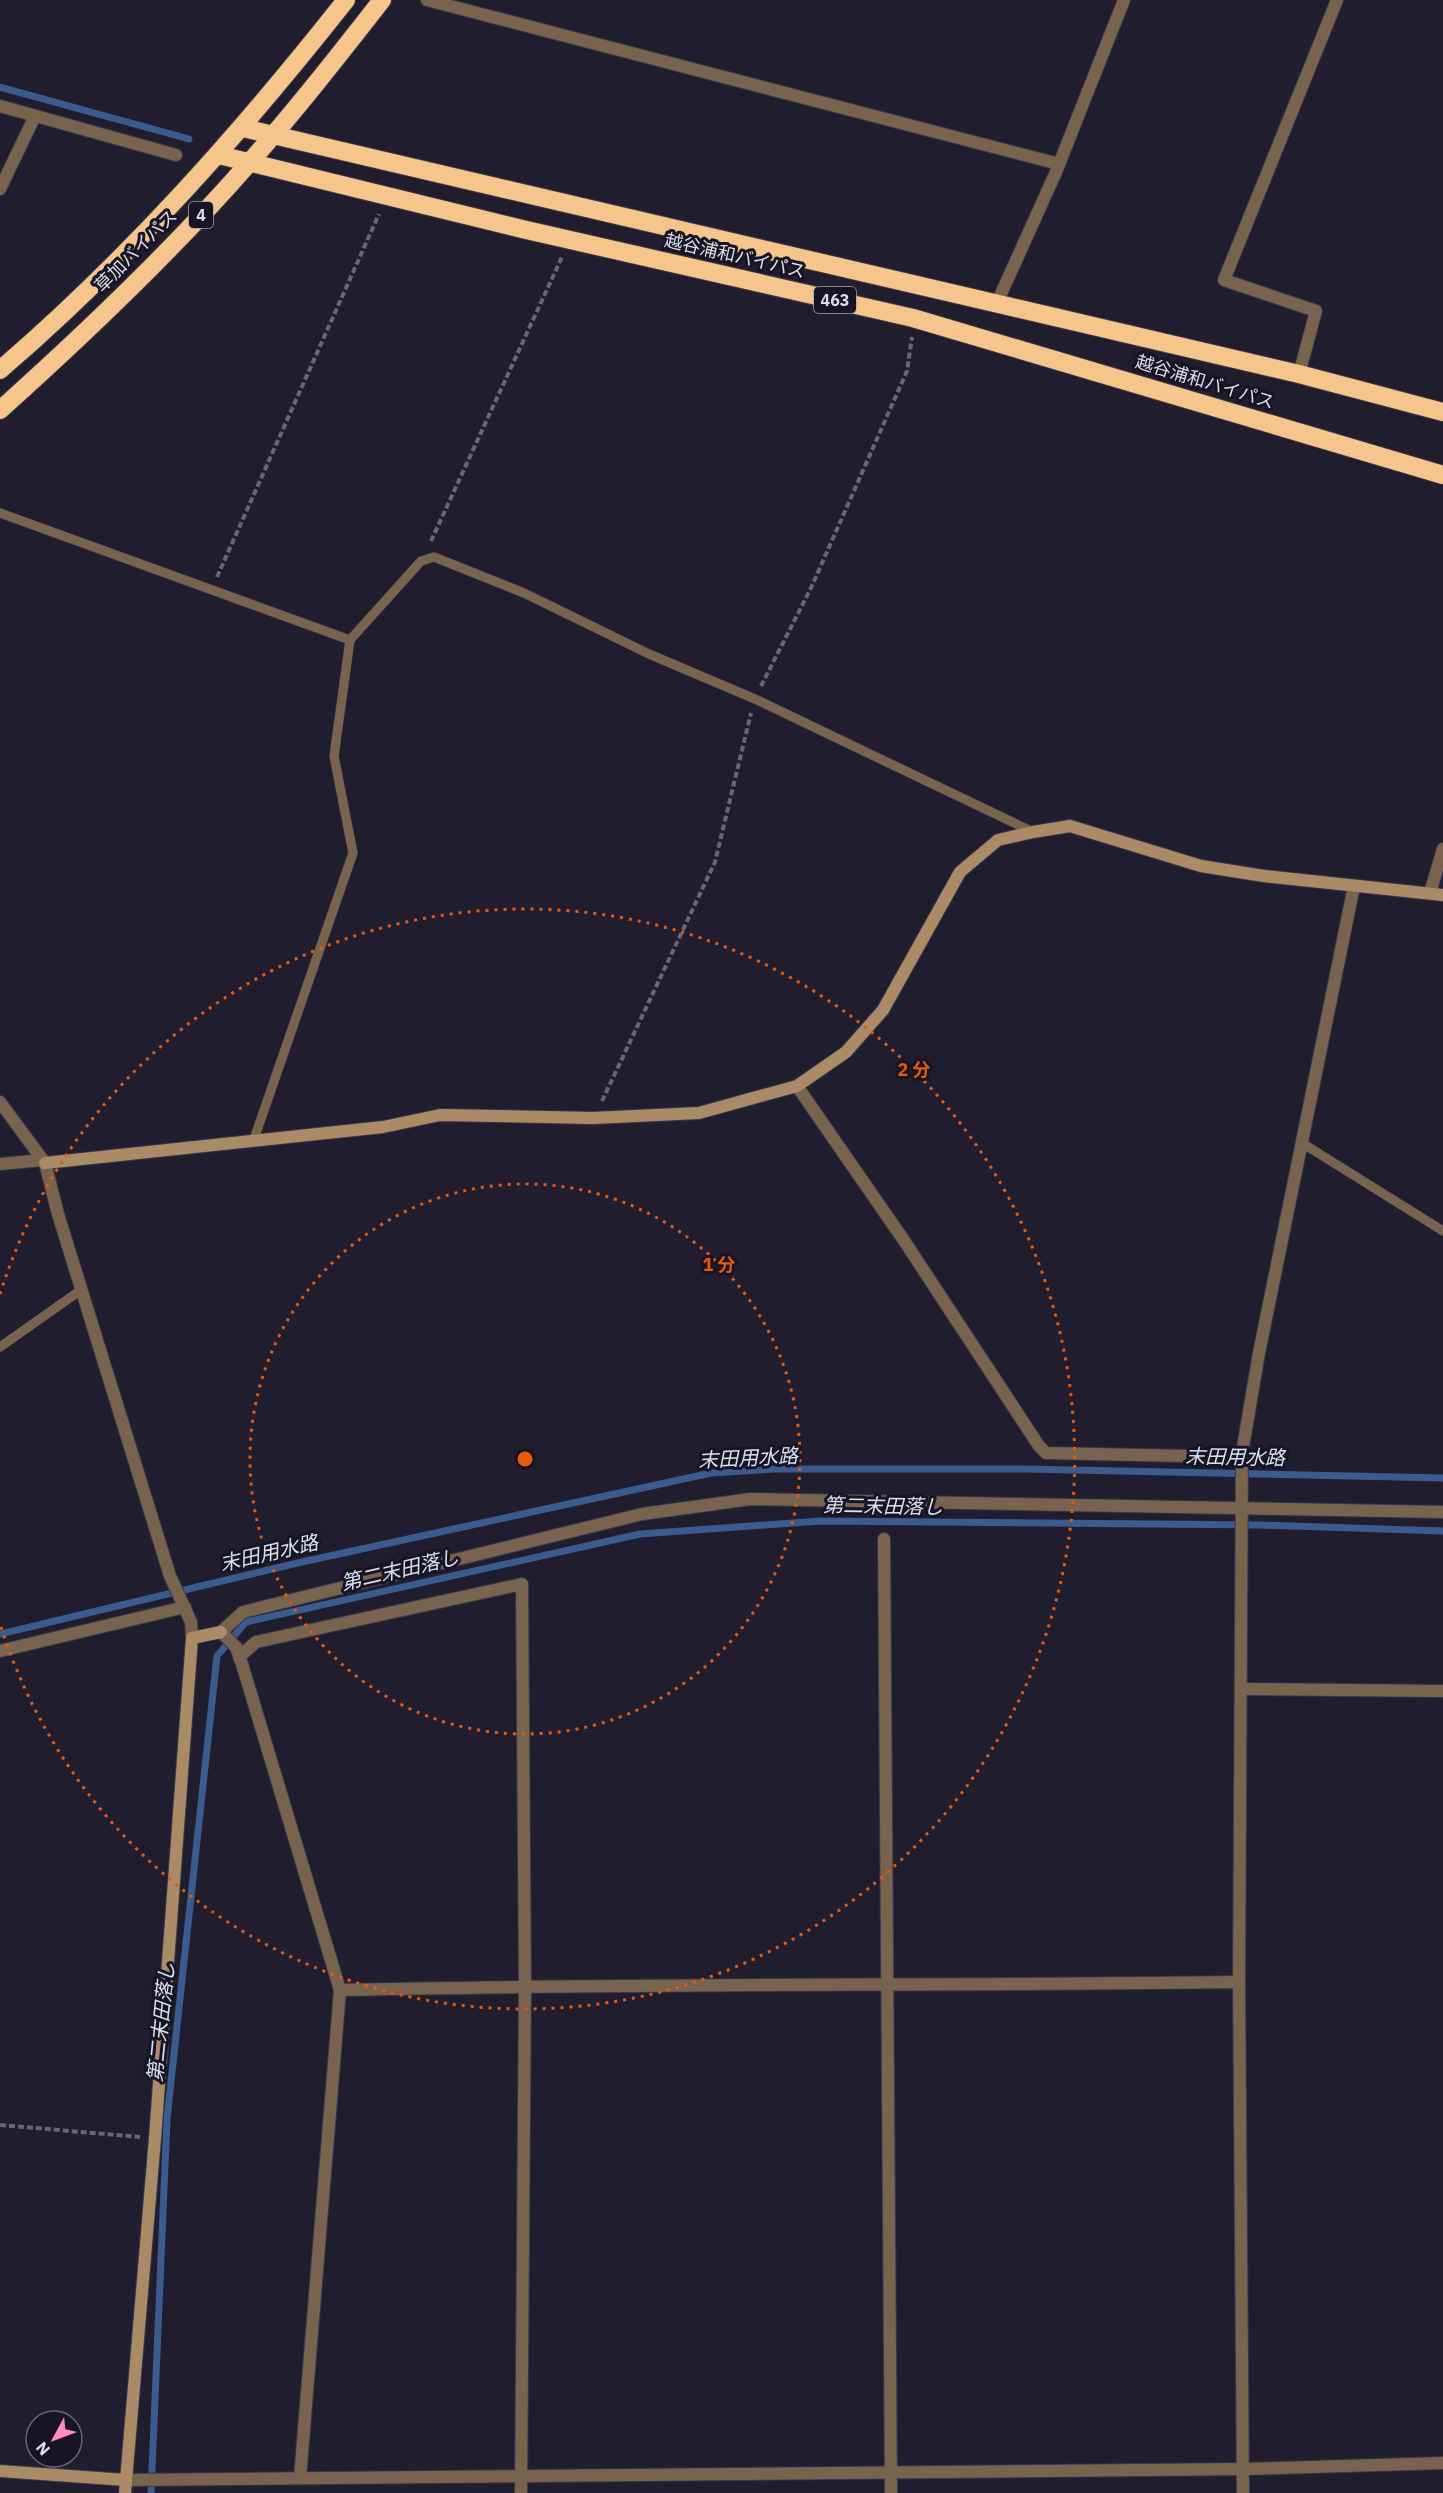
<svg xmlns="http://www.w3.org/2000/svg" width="1443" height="2493" font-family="'IBM Plex Sans','Noto Sans JP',sans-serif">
  <rect width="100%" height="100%" fill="#201d2e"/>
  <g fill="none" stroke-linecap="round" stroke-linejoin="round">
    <!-- stream -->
    <g stroke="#3b5a8e" stroke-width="7">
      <polyline points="0,87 189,139"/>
      <polyline points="0,1634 302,1562 711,1473 774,1469 1026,1469 1443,1478"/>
      <polyline points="151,2493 167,2119 217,1656 246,1622 640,1534 820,1521 1260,1525 1443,1531"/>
    </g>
    <!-- lane casing -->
    <g stroke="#3b3848" stroke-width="10">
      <g id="lane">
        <polyline points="0,513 350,640"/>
        <polyline points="253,1142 353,853 334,756 350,640 421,561 434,557 524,593 649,654 755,699 1033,832"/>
        <polyline points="1302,1143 1443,1231"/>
        <polyline points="0,1347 81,1290"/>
      </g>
    </g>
    <!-- street casing -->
    <g stroke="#3b3848" stroke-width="14">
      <g id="street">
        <polyline points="427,0 1059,164"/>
        <polyline points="0,106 176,155"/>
        <polyline points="0,189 35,116"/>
        <polyline points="996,305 1056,172 1124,0"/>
        <polyline points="1299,374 1316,311 1224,280 1337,0"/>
        <polyline points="1430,893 1443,849"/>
        <polyline points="797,1086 905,1242 1039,1446 1046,1453 1187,1456 1242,1453"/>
        <polyline points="0,1102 45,1163 58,1214 170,1576 191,1622 192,1638"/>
        <polyline points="0,1164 43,1160"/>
        <polyline points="884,1539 891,2493"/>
        <polyline points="0,1651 185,1607"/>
        <polyline points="239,1657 256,1642 522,1584 525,1986 521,2493"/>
        <polyline points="1242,1689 1443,1691"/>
        <path d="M340 1990C640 1983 939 1986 1239 1982"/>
        <polyline points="300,2478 340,1990 242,1664 236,1647 221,1632 243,1612 642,1514 751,1499 1443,1512"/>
        <polyline points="126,2480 1244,2469 1443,2463"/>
        <polyline points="1243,2493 1239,1982 1242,1453 1259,1353 1354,886"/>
      </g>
    </g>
    <!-- secondary casing -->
    <g stroke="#3b3848" stroke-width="14">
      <g id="secondary">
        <polyline points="45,1163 383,1127 440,1115 593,1118 699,1113 797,1086 846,1052 883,1010 960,872 998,840 1033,832 1070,826 1201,866 1264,876 1443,895"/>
        <polyline points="0,2471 126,2480"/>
        <polyline points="125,2493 155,2138 192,1638 221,1632"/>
      </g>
    </g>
    <!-- highway casing -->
    <g stroke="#3b3848" stroke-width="20">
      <g id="highway">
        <polyline points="243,128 1299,374 1443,412"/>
        <polyline points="219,155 522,229 913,318 1443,475"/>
        <path d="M0 370C129 259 241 133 346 0"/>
        <path d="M0 410C87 332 172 251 249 163 296 110 339 55 382 0"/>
      </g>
    </g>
    <!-- path -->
    <g stroke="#686675" stroke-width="4" stroke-dasharray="6 3" stroke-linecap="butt">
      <polyline points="431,541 562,257"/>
      <polyline points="217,577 379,214"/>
      <polyline points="761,686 811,588 907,371 912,337"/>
      <polyline points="602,1101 715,862 751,713"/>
      <polyline points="0,2125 140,2137"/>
    </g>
    <!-- lane -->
    <use href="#lane" stroke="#78644e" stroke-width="9"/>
    <!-- street -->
    <use href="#street" stroke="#78644e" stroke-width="12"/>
    <!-- secondary -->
    <use href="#secondary" stroke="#ab8b67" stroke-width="12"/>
    <!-- highway -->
    <use href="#highway" stroke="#f6c58b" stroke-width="18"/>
  </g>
  <!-- distance rings -->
  <g fill="none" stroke="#e8590c" stroke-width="3" stroke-dasharray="3 6">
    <circle cx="525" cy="1459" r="275"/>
    <path d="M0 1294A550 550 0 1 1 0 1624"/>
  </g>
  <g text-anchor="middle" stroke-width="6" stroke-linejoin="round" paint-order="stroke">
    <!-- shield labels -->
    <g fill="#171424" stroke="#a2a1ae" stroke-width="1.5">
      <rect x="189" y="202" width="24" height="26" rx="4.5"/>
      <rect x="814" y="287" width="42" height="26" rx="4.5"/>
    </g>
    <g font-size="16" font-weight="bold" fill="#dedde9">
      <text x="201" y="221">4</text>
      <text x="835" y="306">463</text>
    </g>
    <!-- street labels -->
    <g font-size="18" fill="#dedde9" stroke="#171424">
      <text transform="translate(136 251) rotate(-45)" y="6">草加バイパス</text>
      <text transform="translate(735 256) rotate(13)" y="6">越谷浦和バイパス</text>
      <text transform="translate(1205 382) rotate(17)" y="6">越谷浦和バイパス</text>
    </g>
    <!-- water labels -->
    <g font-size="20" font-style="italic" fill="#d7e1f1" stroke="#171424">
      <text transform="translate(1235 1457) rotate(1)" y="7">末田用水路</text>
      <text transform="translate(748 1458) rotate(-3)" y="7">末田用水路</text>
      <text transform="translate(883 1506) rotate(1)" y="7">第二末田落し</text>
      <text transform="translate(269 1553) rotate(-13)" y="7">末田用水路</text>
      <text transform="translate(400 1570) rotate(-13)" y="7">第二末田落し</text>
      <text transform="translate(161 2022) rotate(-84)" y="7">第二末田落し</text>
    </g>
  </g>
  <circle cx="525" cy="1459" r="9" fill="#e8590c" stroke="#171424" stroke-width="3"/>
  <g font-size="18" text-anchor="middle" font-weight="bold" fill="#e8590c" stroke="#171424" stroke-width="6" stroke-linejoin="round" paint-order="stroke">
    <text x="914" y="1076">2 分</text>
    <text x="719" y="1271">1 分</text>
  </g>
  <!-- north arrow -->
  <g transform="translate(54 2439) rotate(229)"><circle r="28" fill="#171424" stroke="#676473" stroke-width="1.5"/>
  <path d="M0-4.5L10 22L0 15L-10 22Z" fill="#fd8ebe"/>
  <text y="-9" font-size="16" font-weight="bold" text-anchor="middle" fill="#dedde9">N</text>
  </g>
</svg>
